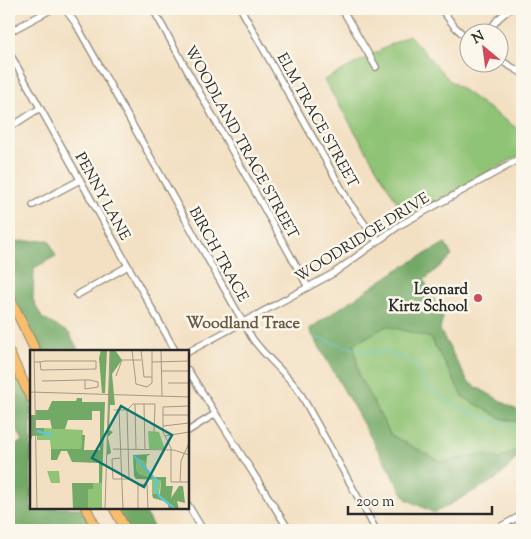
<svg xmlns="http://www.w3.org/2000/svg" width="531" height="539" font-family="'Sorts Mill Goudy',serif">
  <rect width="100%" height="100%" fill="#fbf7ec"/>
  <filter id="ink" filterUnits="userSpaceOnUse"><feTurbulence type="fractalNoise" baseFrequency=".02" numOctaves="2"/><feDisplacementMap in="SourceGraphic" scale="10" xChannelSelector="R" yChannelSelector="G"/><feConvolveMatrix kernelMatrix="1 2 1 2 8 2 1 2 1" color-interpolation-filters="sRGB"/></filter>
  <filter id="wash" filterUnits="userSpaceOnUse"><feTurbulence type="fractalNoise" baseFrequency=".0096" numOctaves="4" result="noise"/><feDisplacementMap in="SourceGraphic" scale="20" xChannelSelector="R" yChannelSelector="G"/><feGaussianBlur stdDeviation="1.12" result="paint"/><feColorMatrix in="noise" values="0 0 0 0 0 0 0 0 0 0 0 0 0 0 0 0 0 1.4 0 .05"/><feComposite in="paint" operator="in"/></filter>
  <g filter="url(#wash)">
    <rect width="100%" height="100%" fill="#f3e0c3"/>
    <!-- green -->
    <g fill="#8fc375" stroke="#5d7750">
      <polygon points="409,35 449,80 522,132 522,154 406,217 324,80"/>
      <polygon points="387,325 431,338 463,397 503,419 522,422 522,447 500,459 483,455 441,462 391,435 359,376 354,344"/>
    </g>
    <!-- forest -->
    <g fill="#73a966" stroke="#4f6a48">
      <polygon points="49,240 56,256 34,268 33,300 42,318 69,333 79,351 36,351 9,296 9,242"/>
      <polygon points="445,243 452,256 424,280 443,317 440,330 468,382 522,413 522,422 503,419 463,397 431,338 387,326 354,344 359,376 391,435 441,462 483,455 500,459 522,447 522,452 498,478 434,513 406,499 309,329 397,270"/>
      <polygon points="9,352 31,398 31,508 86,508 97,530 9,530 9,448 23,441 9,414"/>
      <polygon points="114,508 142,508 155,530 126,530"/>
    </g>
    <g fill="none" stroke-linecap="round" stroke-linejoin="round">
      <!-- stream -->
      <polyline stroke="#5ec6d9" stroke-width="1" points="314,337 355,349 374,352 386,352 403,358 420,368 425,384 429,388 458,407 489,419 522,428"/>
    </g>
  </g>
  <g filter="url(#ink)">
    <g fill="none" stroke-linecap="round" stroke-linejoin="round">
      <!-- minor casing -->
      <g stroke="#8f8677" stroke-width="8">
        <g id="minor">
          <path d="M65 9 76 24 252 338C266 358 285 372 299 391L376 530"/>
          <polyline points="153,9 308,287"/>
          <polyline points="241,9 349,202 377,241"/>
          <polyline points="342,9 376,67"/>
          <polyline points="441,9 455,27 468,39"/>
          <polyline points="9,32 52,9"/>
          <polyline points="488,32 498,19 510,9"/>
          <polyline points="9,52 176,352"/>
          <polyline points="498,59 522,73"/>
          <polyline points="9,128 40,108"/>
          <polyline points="33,205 80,180"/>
          <polyline points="77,295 128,266"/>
          <polyline points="188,352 334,273 400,225 522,158"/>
          <polyline points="188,370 289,530"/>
          <polyline points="188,431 215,414"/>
          <polyline points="188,505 203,530"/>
          <polyline points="494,530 522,515"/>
        </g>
      </g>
      <!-- highway casing -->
      <g stroke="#8f8677" stroke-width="11">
        <g id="highway">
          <polyline points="9,296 36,352"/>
          <polyline points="9,352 31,398"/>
          <polyline points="86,508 97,530"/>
          <polyline points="114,508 126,530"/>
        </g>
      </g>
      <!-- minor -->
      <use href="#minor" stroke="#fff" stroke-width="5.5"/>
      <!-- highway -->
      <use href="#highway" stroke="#f9be6d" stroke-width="9"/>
    </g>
  </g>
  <!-- markers -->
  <circle fill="#d1495b" stroke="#fbf7ec" stroke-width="2" cx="478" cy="298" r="5"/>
  <g text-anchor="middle" stroke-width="5" stroke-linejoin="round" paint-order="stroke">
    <!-- street labels -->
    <g font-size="15" fill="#2b2b2b" stroke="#fbf7ec">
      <text transform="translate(318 120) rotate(61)" y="5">ELM TRACE STREET</text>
      <text transform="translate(242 142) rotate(61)" y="5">WOODLAND TRACE STREET</text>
      <text transform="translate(103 196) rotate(61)" y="5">PENNY LANE</text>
      <text transform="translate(362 237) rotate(-32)" y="5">WOODRIDGE DRIVE</text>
      <text transform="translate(219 254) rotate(61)" y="5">BIRCH TRACE</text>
    </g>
    <!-- poi labels -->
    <g font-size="15" font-weight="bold" fill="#2b2b2b" stroke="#fbf7ec" text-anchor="end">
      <text x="468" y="294">Leonard<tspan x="468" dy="17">Kirtz School</tspan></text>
    </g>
    <!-- neighbourhood labels -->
    <g font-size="16" font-weight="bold" fill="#6b5943" stroke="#fbf7ec">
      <text x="243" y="328">Woodland Trace</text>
    </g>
  </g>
  <!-- overview -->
  <g transform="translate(30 350)">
    <rect width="159" height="159" fill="#f3e0c3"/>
    <path d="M14 78 53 80 51 99H21L20 90H7V83L14 85ZM118 81 129 82 135 99H119ZM107 108 115 112 119 127 109 124 106 119ZM17 121H29L30 133H21ZM122 130H131L129 144H122ZM63 133H72V159H58V139H63Z" fill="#8fc375"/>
    <path d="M71 0H77L75 43H72L69 8ZM80 0H85L92 10 82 24 85 55H80L79 80 83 82 78 87 81 103 77 105ZM47 48H52V52H75L72 133H69V113L42 112 37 101H31L27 110H21V99H51L52 85H55L54 100H70V61H62V70H38L35 79H22L20 70H6V78H14V85L2 86 0 94V65H6V60H18L22 51H46ZM121 104 117 106 116 118 124 127H136V136H143L141 148 149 136H153L155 153 147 151 149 159H139L137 152 123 148 122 144H130L131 130 106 129 104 126 103 105ZM107 108 115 112 119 127 109 124 106 119ZM42 133H63V139H58V159H43Z" fill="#73a966" fill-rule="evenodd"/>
    <path fill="none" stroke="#5ec6d9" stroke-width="2.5" d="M7 81 22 86M104 106 127 131 125 138 130 147 145 159"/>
    <path fill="none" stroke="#a39886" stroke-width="1" d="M4 0 7 159M17 0H66M102 0 106 34 117 37 122 33V0M111 0 114 27H122M131 0 132 46M4 12H10L15 11H66V19L11 20 10 12M122 12 159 11M132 21H159M86 26 92 10H111M12 31 52 30H60L68 32V37L55 39V30M138 33H159M0 42 159 47M105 54 106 100M114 54 115 100M159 56 133 57V82L141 98V132H159M84 60H97L103 54H125L124 83M89 60 93 159M133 65H159M133 76 159 73M135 86 159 82M83 99 144 100 159 105M90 108 82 109 83 129H99L97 60M150 132 151 111 159 93M75 159 80 0M108 159V135L117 134 118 159"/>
    <path fill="#0f766e" fill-opacity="0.15" stroke="#0f766e" stroke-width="2.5" d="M91 56 142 85 114 137 62 108Z"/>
    <rect width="159" height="159" fill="none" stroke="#2b2b2b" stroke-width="2.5"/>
  </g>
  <!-- margin -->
  <rect width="531" height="539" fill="none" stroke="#fbf7ec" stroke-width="30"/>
  <!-- north arrow -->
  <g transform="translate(484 48) rotate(331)"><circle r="24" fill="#fbf7ec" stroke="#a8a59f"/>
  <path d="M0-4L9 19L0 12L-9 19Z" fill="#d1495b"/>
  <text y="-8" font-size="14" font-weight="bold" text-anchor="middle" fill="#2b2b2b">N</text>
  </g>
  <!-- scale -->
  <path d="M348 506v8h144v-8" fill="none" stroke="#2b2b2b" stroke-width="2.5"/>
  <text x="356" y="506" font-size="15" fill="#2b2b2b" stroke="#fbf7ec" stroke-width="4" paint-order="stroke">200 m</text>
</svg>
